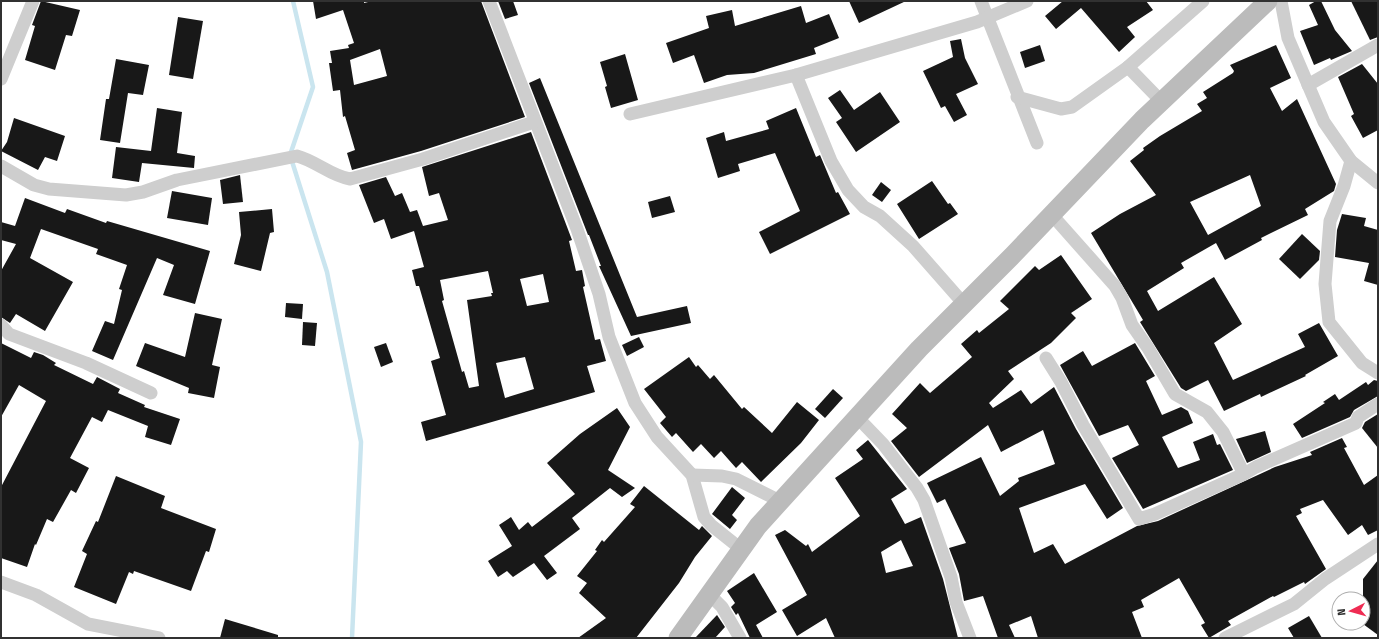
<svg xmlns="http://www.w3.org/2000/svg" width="1379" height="639" font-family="'Fira Sans Condensed',sans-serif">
  <rect width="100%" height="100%" fill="#fff"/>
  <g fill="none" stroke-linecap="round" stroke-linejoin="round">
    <!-- stream -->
    <polyline stroke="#cae5ef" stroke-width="4.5" points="293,1 313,87 290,155 327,272 361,442 352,638"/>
  </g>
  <!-- building -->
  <g fill="#181818" fill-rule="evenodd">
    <polygon points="41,1 80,10 72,36 66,35 55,70 25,60 35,26 32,25"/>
    <path d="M313 1H364V3L372 1H481L525 117 421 151 352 170 347 153 355 150 345 116 343 117 340 90 333 91 329 63H332L330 51 349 48 348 45 354 43 343 10 316 19ZM380 49 387 76 354 85 350 60Z"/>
    <polygon points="498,1 513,1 518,15 505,19"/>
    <polygon points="849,1 906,1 859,23"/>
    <polygon points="1063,1 1146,1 1153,10 1127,27 1135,37 1119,52 1081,8 1056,29 1045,16"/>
    <polygon points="1316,1 1321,1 1335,30 1352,51 1331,60 1330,58 1314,65 1300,31 1318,25 1309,5"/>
    <polygon points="1351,1 1378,1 1378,37 1370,40"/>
    <polygon points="801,6 806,23 829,14 839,38 814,48 816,54 754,73 727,75 704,83 694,55 673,63 666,43 709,28 706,16 732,10 735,26"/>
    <polygon points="178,17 203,21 193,79 169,75"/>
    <polygon points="961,39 965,58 978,84 956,94 967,115 954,122 945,106 941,108 923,71 953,57 950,41"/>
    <polygon points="1040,45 1045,61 1025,68 1020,52"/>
    <path d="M1276 45 1291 78 1270 88 1282 111 1297 99 1336 184 1334 191 1305 209 1308 215 1261 238 1262 240 1225 260 1216 243 1181 263 1184 268 1147 291 1158 311 1214 277 1242 324 1214 343 1233 380 1305 347 1298 334 1319 323 1338 356 1305 375 1306 376 1261 397 1260 394 1224 411 1208 380 1186 391 1181 388 1140 322 1143 320 1091 233 1120 214 1156 195 1130 161 1144 150 1143 148 1160 136 1202 111 1197 104 1207 98 1203 92 1233 73 1234 71 1230 65ZM1250 175 1261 206 1208 235 1190 202Z"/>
    <polygon points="625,54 638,100 611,108 605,87 607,86 600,62"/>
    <polygon points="116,59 149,65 143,95 128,93 120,143 100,140 106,99 109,99"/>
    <polygon points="1362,64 1378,84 1378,130 1363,138 1351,116 1354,114 1338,77"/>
    <polygon points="540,78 637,317 687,306 691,323 631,336 599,266 601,266 589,235 588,235 529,83"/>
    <polygon points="840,90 854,110 880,92 900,122 856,152 836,122 842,118 828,98"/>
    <polygon points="157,108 182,112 177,153 195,156 194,168 142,163 139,182 112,178 116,147 151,151"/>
    <polygon points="796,108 816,157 820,155 836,193 838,192 850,214 770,254 759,232 800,211 775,153 738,164 740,171 718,178 706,138 724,132 726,141 769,129 766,121"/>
    <polygon points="14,118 65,136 57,161 45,157 38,170 1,151 7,142"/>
    <path d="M531 132 572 240 569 241 576 271 582 270 585 286 583 287 595 340 600 339 606 361 587 366 595 392 426 441 421 422 446 415 431 361 440 358 419 286H416L412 270 424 267 414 231 391 239 384 219 374 223 359 185 386 177 395 196 402 193 410 212 417 210 423 226 448 220 439 193 429 196 422 167ZM488 271 493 293H491L492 296 467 300 479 386 469 388 464 371 462 372 442 301 444 300 440 280ZM543 274 549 302 527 306 520 279ZM525 357 534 389 505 398 496 363Z"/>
    <polygon points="240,175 243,202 223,204 220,180"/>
    <polygon points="932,181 948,204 950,203 958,214 919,239 897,204"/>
    <polygon points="881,182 891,190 882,202 872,195"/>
    <polygon points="172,191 212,198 208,225 167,218"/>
    <polygon points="670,196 675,212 652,218 648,202"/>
    <polygon points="25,198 65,213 67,209 106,223 107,221 210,251 195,304 163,295 174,265 157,258 113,360 92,351 105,321 114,324 122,290 119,289 127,265 96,254 98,249 41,229 30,258 73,282 45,331 16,314 10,323 1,317 1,271 16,244 1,240 1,222 15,226"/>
    <polygon points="272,209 274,232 270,233 261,271 234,264 241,235 239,212"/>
    <polygon points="1342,214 1366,218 1364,226 1378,230 1378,285 1364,281 1369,263 1335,257 1337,230"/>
    <polygon points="1302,234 1320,251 1319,260 1300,279 1279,259"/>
    <polygon points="1061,255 1092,299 1071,313 1076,318 1051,343 1008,371 1014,379 989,403 993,408 1021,390 1031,404 1054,387 1076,429 1123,508 1107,519 1085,484 1019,508 1034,553 1053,544 1065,564 1137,526 1158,521 1275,467 1312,455 1310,452 1342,438 1347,447 1344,448 1364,485 1378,475 1378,530 1368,535 1362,525 1348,535 1323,500 1300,509 1302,513 1296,516 1326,569 1305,584 1304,582 1274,597 1273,596 1228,621 1231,625 1209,638 1201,625 1205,623 1179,578 1141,600 1144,607 1132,612 1142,638 1038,638 1031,616 1009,625 1015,638 998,638 983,596 964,601 959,574 949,548 966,543 945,499 937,503 927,483 981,457 1000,496 1019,481 1018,478 1055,464 1043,430 1001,452 988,425 919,477 891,441 907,428 892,414 920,383 930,393 972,357 961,344 977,330 979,333 1009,309 1000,301 1035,266 1039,270"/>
    <polygon points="286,303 303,304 302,319 285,317"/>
    <polygon points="195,313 222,319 212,365 220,367 214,398 188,393 189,388 136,366 145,343 185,357"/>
    <polygon points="303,322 317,323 315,346 302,345"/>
    <polygon points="639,337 644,347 627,356 622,345"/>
    <polygon points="1,343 31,358 34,352 43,355 56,363 54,365 93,384 97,377 120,389 118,393 145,405 144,407 180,419 171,445 145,437 148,426 108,410 102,422 92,417 70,458 89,468 76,493 71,490 53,522 47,519 36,545 35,544 27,567 1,558 1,487 46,401 19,385 1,417"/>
    <polygon points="386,343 393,362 381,367 374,347"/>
    <polygon points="1135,343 1155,376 1146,381 1162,415 1181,407 1188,411 1193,423 1162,437 1178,468 1200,460 1193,442 1213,434 1217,445 1220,444 1233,470 1143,509 1112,458 1139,445 1128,425 1099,436 1060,365 1083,351 1092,366"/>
    <polygon points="689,357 696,367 698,365 710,379 714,375 742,409 744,407 772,433 797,402 819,420 801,443 761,482 742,462 736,468 721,451 714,458 701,444 693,452 676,433 672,437 660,423 666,417 644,389"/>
    <polygon points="1374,380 1378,381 1378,396 1354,410 1350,417 1302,438 1293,424 1325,403 1323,402 1335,394 1339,400 1366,382 1368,385"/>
    <polygon points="833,389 843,398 825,418 815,409"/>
    <polygon points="617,408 630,427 608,470 635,488 622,497 610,488 572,518 580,529 544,556 557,573 547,580 534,563 513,577 507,571 498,577 488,561 512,546 499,525 511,517 519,530 528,522 532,527 575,494 547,463 580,434"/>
    <polygon points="1378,414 1378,448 1362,428 1365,422"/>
    <polygon points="1265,431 1271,452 1247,463 1236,439"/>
    <path d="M868 440 907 489 891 499 905 524 921 517 943 579 958 638H835L826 618 797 636 782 610 807 595 775 535 785 530 806 546 808 544 812 552 860 516 835 478 863 459 856 450ZM901 540 913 566 886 573 881 552Z"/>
    <polygon points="116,476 165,496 161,508 216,529 209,552 206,551 191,591 134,571 133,574 129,572 116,604 74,587 87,554 82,551 96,521 98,522"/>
    <polygon points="644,486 699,530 702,526 712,536 695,557 679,583 636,638 578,638 606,618 579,593 587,583 577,576 597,551 595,550 602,540 604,542 635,507 630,504"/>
    <polygon points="732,487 745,498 732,515 737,520 730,529 712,514"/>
    <polygon points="1378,560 1378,635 1363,624 1363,579"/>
    <polygon points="754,573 777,612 756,625 763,638 750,638 738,613 736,615 731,607 735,603 727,591"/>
    <polygon points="717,615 725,627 715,638 695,638"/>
    <polygon points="1309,616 1322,638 1294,638 1288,628"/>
    <polygon points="225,619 278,635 278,638 220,638"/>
  </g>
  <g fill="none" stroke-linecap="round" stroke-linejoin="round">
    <!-- minor -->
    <g stroke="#cecece" stroke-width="13">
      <polyline points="489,1 577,229 599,294 609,337 635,403 657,437 692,475 704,517 711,525 741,549"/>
      <polyline points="981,1 1037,143"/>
      <polyline points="1281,1 1288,38 1324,122 1351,161 1378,183"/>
      <polyline points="1128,67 1162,102"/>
      <polyline points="796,75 977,22 1027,1"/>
      <polyline points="1,79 33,1"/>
      <polyline points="1308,85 1378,45"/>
      <polyline points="1017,97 1061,109 1072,107 1128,67 1203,1"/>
      <polyline points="630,114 796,75 831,161 848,190 864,207 880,216 913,246 964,304"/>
      <polyline points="1351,161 1344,186 1330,221 1325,284 1329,322 1362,363 1378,373"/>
      <path d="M1 166 34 185 49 189 126 195 143 192 177 180 297 156C316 161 331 176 350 179L423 159 534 122"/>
      <polyline points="1052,215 1115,286 1122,298 1132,325 1148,348 1175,394 1207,412 1223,432 1244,474"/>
      <polyline points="1,325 9,334 86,363 151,393"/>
      <polyline points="1046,358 1061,382 1083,425 1139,519 1155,514 1244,474 1256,467 1356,423 1358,417 1378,404"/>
      <polyline points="857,417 883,444 917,488 924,500 951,577 956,602 970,638"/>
      <polyline points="692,475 722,476 736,479 780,501"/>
      <polyline points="1,582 36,595 88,624 159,638"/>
      <polyline points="709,594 722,607 740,638"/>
      <polyline points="1225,638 1294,604 1325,579 1378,544"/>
    </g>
    <!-- secondary -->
    <polyline stroke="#bbb" stroke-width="19" points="678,638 758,526 919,349 1012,256 1142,120 1268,1"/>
  </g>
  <!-- border -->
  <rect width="1379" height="639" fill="none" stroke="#313131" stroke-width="4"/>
  <!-- north arrow -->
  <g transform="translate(1351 611) rotate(264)"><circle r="19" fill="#ffffff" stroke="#adadad"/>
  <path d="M0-3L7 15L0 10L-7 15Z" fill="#ef2c53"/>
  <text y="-6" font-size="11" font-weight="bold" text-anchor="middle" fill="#313131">N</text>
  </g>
</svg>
